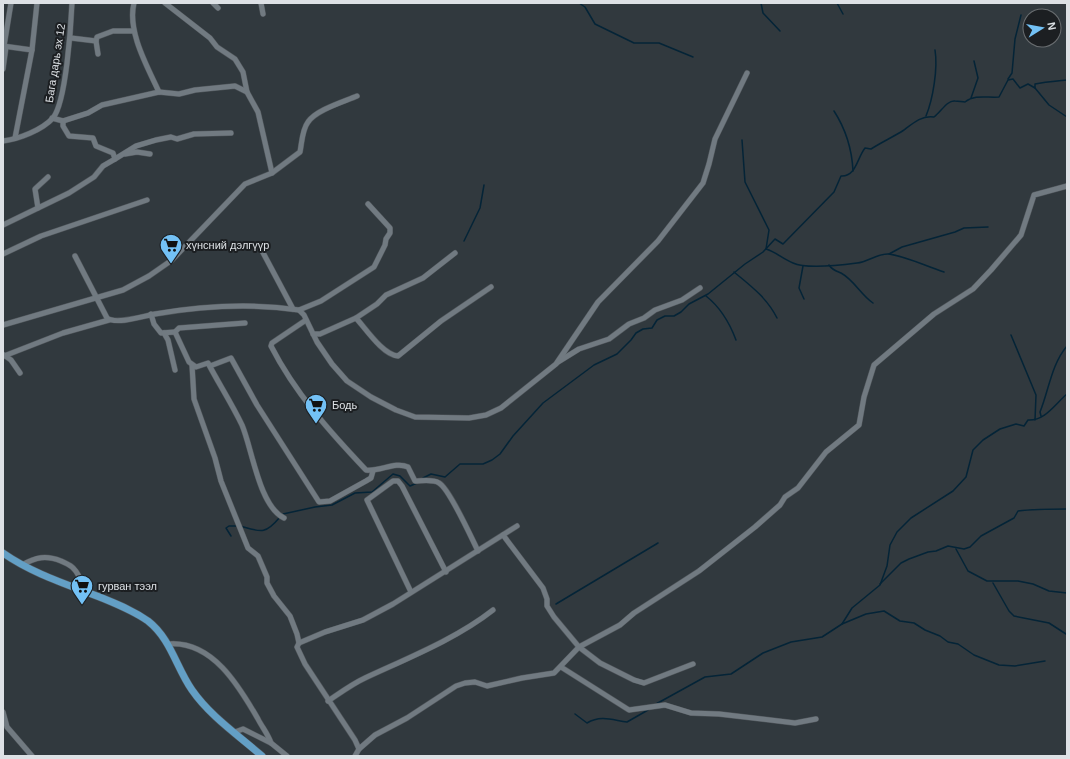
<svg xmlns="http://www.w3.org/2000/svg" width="1070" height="759" font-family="Arial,sans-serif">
  <rect width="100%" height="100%" fill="#31393e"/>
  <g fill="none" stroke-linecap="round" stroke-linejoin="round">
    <!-- stream -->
    <g stroke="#042437" stroke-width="1.5">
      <polyline points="579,3 585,7 595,24 634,43 659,43 693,57"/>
      <polyline points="761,3 763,13 780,31"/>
      <polyline points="837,3 843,14"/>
      <polyline points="1008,79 1012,73 1015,39 1021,15"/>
      <polyline points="1035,88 1049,105 1067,117"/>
      <polyline points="971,98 978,78 974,61"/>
      <path d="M834 111C845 128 852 150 853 171"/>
      <path d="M926 116C933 99 938 68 935 50"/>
      <path d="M742 140 745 182 769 230 766 249C776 252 783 259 793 263 806 269 842 265 857 263 868 262 878 253 889 254 908 257 925 266 944 272"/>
      <polyline points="464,241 480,208 484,185"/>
      <polyline points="889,254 902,247 955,232 964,228 988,227"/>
      <path d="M829 265C832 270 836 271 841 273 854 280 861 295 873 303"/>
      <polyline points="803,266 799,288 804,299"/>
      <path d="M734 272C751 286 767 298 777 318"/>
      <path d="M706 296C720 307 730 324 736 340"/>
      <polyline points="1011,335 1036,395 1035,420"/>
      <path d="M1041 416 1040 412C1049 390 1051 365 1067 346"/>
      <path d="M423 478 431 474 445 477 460 464H483L492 460 500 454 513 436 543 403 594 365 617 354 631 340 636 333 643 329 652 328 657 320 665 316H674L681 312 689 304 708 294 745 264 763 252 775 239 783 244 834 192 841 176C856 177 857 158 865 148L871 149C882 142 893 137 904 130 913 123 922 115 934 117 941 112 947 100 955 101 959 101 962 102 965 102 975 94 987 98 999 97L1008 80 1013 79 1020 88 1028 84 1035 88V84C1044 82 1057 81 1067 80"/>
      <polyline points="283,514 315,507 332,505 355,493 372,492 393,474 400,476 410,486 417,483"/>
      <path d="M240 526C261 532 265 535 280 517"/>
      <polyline points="231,536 226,528 229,526 237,526"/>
      <polyline points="956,549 968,571 987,581 1018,581 1033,584 1049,591 1067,593"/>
      <polyline points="993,583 1009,611 1014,616 1049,623 1066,634"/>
      <path d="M880 584 901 563 909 559 928 552 936 551 948 546 964 549 970 547 981 536 1014 518 1018 511C1034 509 1051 509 1067 509"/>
      <polyline points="556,604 658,543"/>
      <polyline points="842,624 866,614 884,611 900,621 914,623 925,630 940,636 948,642 958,644 974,655 999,665 1015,666 1045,661"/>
      <path d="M656 704 705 677 731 674 763 653 791 642 822 637 842 624 852 608 880 585 887 566 890 545 897 532 911 518 953 491 966 477 973 450 983 440 1000 429 1016 424 1024 426 1028 420C1045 421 1055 404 1067 394"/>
      <path d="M575 714 587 723C601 715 612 720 627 722L648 710"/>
    </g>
    <!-- minor casing -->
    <g stroke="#50565b" stroke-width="6">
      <g id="minor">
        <path d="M134 3C127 31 147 66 159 92"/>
        <polyline points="165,3 210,38 217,47 235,59 243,72 247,92 258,112 272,173"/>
        <polyline points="213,3 218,8"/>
        <polyline points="261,3 263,14"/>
        <polyline points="71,38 96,41 97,37 113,31 133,31"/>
        <polyline points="96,41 98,54"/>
        <polyline points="3,46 32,50"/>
        <polyline points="4,46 11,3"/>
        <polyline points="3,69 6,47"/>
        <polyline points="52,118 63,121 88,113 102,105 159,92 179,94 195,90 235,86 247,92"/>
        <polyline points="15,138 32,50 37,3"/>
        <path d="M3 141C19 139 42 130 53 118 66 102 71 26 72 3"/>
        <polyline points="125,154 137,152 150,154"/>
        <polyline points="115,159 136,146 156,140 171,137 177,139 194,134 231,133"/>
        <polyline points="38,208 35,189 48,177"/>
        <polyline points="3,225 69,193 94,177 103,166 115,159 113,153 96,146 93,138 69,136 63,126 63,121"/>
        <polyline points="260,247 293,309"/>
        <polyline points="3,254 41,236 147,200"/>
        <path d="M75 256 107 318C116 325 144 316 155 314 202 306 251 303 299 310L304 315 317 342 332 364 347 381 371 397 396 410 415 417 469 418 486 415 501 408 556 364 598 302 658 241 703 183 709 164 715 139 747 73"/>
        <polyline points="299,310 321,301 374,267 385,245 386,239 390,233 390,228 368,204"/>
        <path d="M151 314 154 324 161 333 175 332 189 362 196 367 208 363C219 384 232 404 242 425 252 448 259 506 284 518"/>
        <polyline points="356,318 377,304 386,295 423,278 455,253"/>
        <path d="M306 320 272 343 271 346C295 393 330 432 366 470 380 472 395 461 408 467L415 481C422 481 433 479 439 483 449 488 472 539 478 551"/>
        <path d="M3 325 123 290 149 276 172 260 245 184 272 173 300 152C302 142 302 130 308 122 316 110 343 102 357 96"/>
        <polyline points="175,332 179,328 245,323"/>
        <polyline points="164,333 168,340 175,370"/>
        <path d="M313 334H320L356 318C366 329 383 355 398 356L441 321 491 287"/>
        <polyline points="4,355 11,360 20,373"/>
        <polyline points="4,356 63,333 109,320"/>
        <polyline points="558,362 579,349 609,339 629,324 644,318 655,310 682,300 700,288"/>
        <polyline points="192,365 194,399 215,458 221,481 248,548 258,556 267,577 267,583 274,596 290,616 297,634 299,643 297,647 305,664 355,740 359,749 355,756"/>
        <polyline points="210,366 231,358 257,405 319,502 330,501 366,481 371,478 373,471"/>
        <polyline points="503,535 543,588 547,599 547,606 554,617 579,647 600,663 634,680 644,683 693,664"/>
        <path d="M22 565C36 557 46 555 61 561 65 563 71 565 74 569 80 575 82 584 85 591"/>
        <polyline points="411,592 367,500 393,481 398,481 402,486 446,572"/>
        <polyline points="299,643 325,632 363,620 393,604 517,526"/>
        <path d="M168 644C212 640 239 686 258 719 262 727 268 734 271 743"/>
        <polyline points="561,667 629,710 665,705 691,713 719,714 795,723 816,719"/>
        <path d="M328 701C340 693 352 684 365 678 408 658 456 639 493 610"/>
        <polyline points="3,712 7,727 32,756"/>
        <polyline points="235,732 243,729 271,743 287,756"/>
        <polyline points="359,749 375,735 407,718 456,686 465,683 475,682 487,686 522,678 554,673 579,647 620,625 634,613 699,571 755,527 780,505 785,497 798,488 826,452 859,425 864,397 874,365 934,314 973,289 991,270 1021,235 1034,195 1067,186"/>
      </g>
    </g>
    <!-- major casing -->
    <g stroke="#50565b" stroke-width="8">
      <path id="major" d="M3 553C33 574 69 585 102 598 119 605 134 611 148 621 171 639 176 667 192 690 210 716 238 735 262 756"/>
    </g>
    <!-- minor -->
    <use href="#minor" stroke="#717a81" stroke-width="5"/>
    <!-- major -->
    <use href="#major" stroke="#639fc5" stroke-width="7"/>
  </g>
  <!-- icons -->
  <defs>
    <g id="supermarket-pin" transform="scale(1.15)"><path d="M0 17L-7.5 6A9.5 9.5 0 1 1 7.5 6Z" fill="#73c1f5" stroke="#1c1f22"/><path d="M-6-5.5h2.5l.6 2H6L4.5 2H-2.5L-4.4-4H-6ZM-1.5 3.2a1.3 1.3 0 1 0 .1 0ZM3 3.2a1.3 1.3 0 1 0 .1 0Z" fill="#111"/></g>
  </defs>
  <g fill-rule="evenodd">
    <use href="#supermarket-pin" x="171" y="245"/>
    <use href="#supermarket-pin" x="316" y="405"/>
    <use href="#supermarket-pin" x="82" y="586"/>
  </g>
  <g text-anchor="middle" stroke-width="4" stroke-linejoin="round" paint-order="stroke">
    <!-- street labels -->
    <g font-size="11" fill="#dde1e5" stroke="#1c1f22">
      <text transform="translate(55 63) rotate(-81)" y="4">Бага дарь эх 12</text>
    </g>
    <!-- poi labels -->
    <g font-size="11" fill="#dde1e5" stroke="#1c1f22" text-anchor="start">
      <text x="186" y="249">хүнсний дэлгүүр</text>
      <text x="332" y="409">Бодь</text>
      <text x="98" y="590">гурван тээл</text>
    </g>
  </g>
  <!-- border -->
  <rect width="1070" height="759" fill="none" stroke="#dde1e5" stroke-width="8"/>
  <!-- north arrow -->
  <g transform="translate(1042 28) rotate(79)"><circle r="19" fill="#1c1f22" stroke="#696d70"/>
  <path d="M0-3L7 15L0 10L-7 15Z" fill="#73c1f5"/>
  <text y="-6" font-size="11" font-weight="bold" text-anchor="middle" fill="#dde1e5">N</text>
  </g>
</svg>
